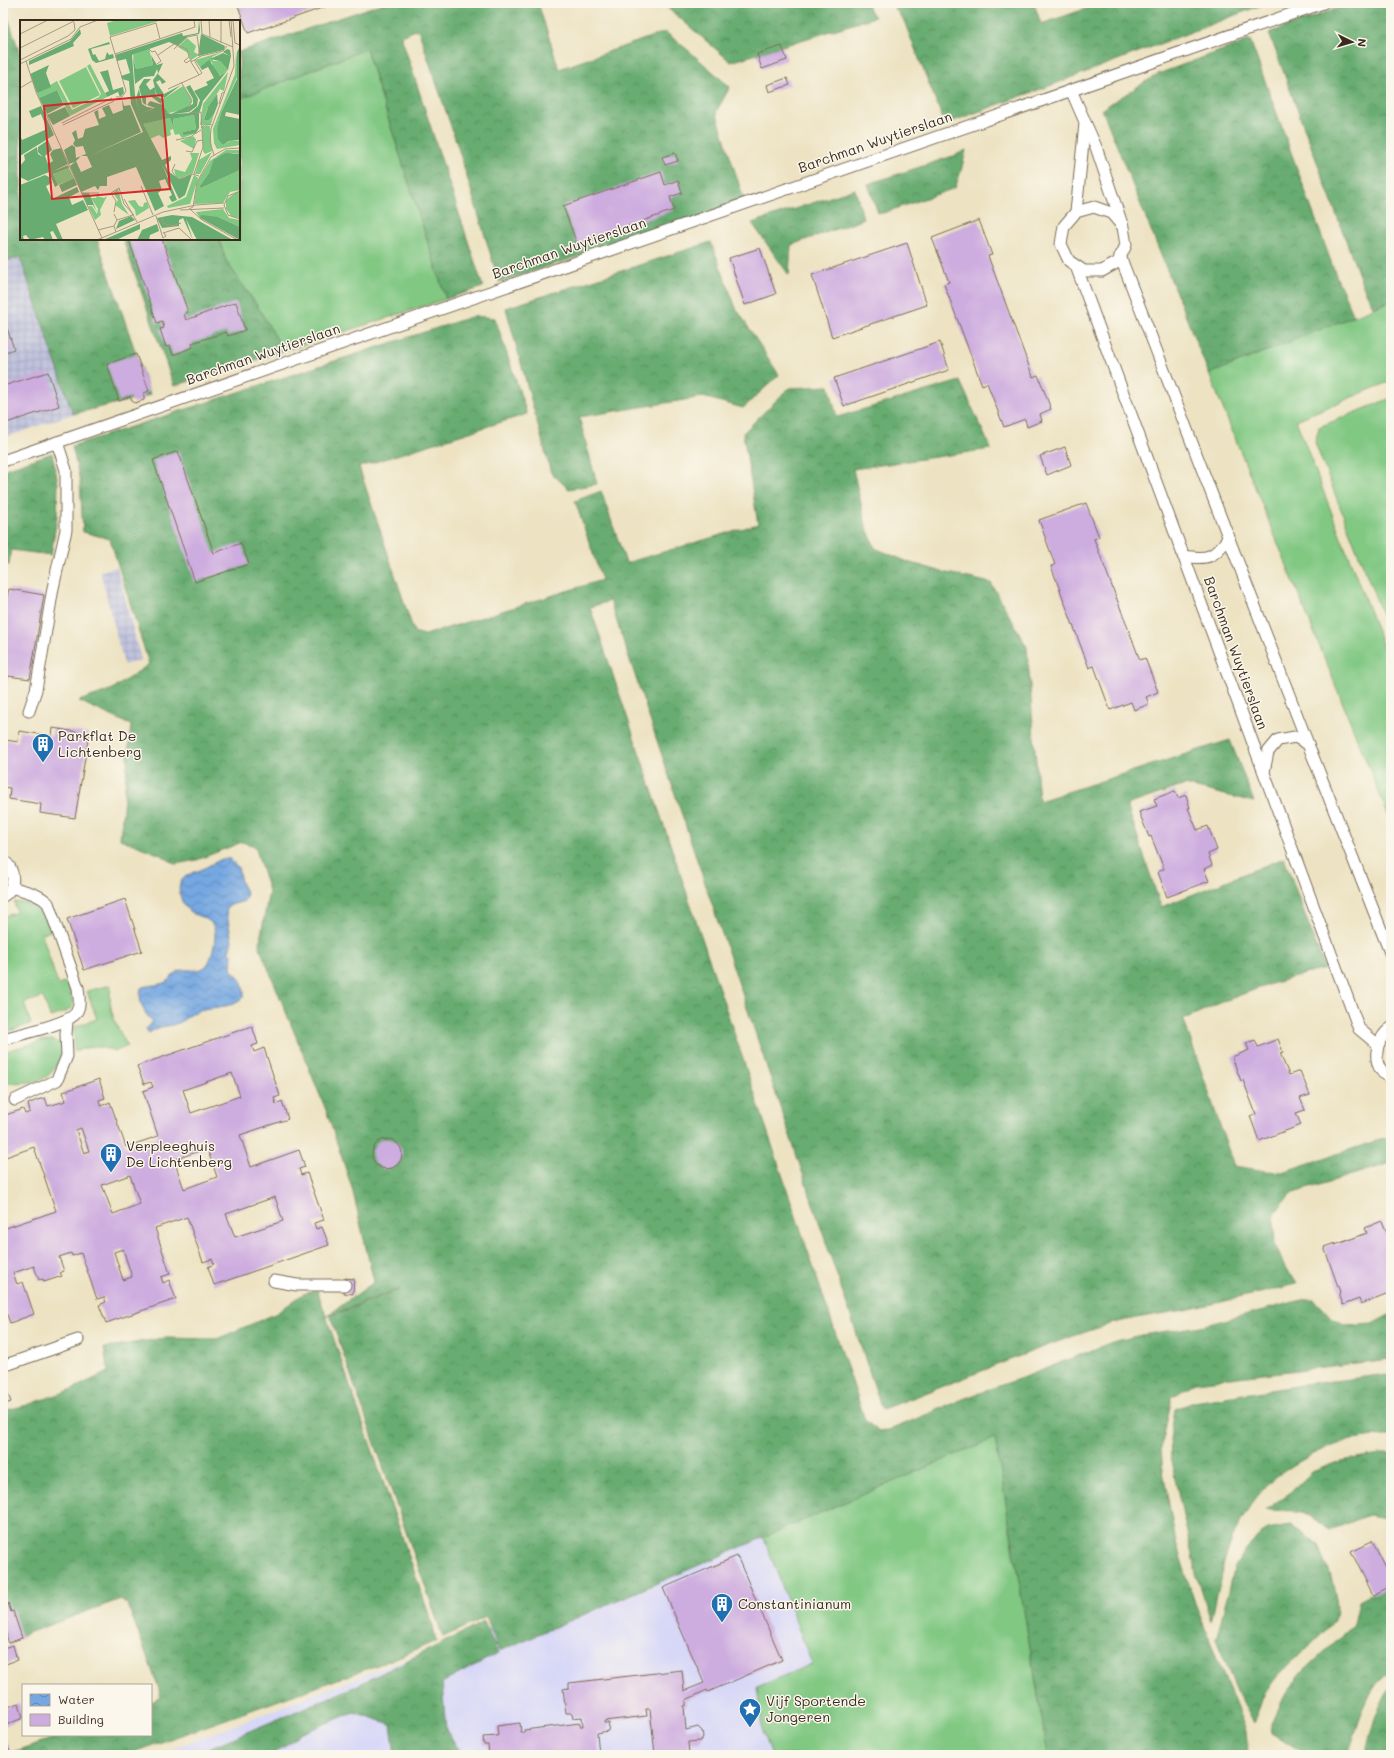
<svg xmlns="http://www.w3.org/2000/svg" width="1394" height="1758" font-family="Mali,sans-serif">
  <defs>
    <pattern id="industrial-grid" width="8" height="8" patternUnits="userSpaceOnUse"><rect width="8" height="8" fill="#bfc2dd"/><path d="M0 4h8M4 0v8" fill="none" stroke="#a5a7bd"/></pattern>
    <pattern id="forest-crowns" width="20" height="18" patternUnits="userSpaceOnUse"><rect width="20" height="18" fill="#68ac71"/><path d="M2 6a3 3 0 1 1 6 0M12 15a3 3 0 1 1 6 0" fill="none" stroke="#578c5c"/></pattern>
    <pattern id="water-waves" width="16" height="10" patternUnits="userSpaceOnUse"><rect width="16" height="10" fill="#75a7e1"/><path d="M0 5q4-4 8 0t8 0" fill="none" stroke="#6188b6"/></pattern>
  </defs>
  <rect width="100%" height="100%" fill="#fbf7ec"/>
  <filter id="ink" filterUnits="userSpaceOnUse"><feTurbulence type="fractalNoise" baseFrequency=".025" numOctaves="2"/><feDisplacementMap in="SourceGraphic" scale="8" xChannelSelector="R" yChannelSelector="G"/><feConvolveMatrix kernelMatrix="1 2 1 2 8 2 1 2 1" color-interpolation-filters="sRGB"/></filter>
  <filter id="wash" filterUnits="userSpaceOnUse"><feTurbulence type="fractalNoise" baseFrequency=".012" numOctaves="4" result="noise"/><feDisplacementMap in="SourceGraphic" scale="16" xChannelSelector="R" yChannelSelector="G"/><feGaussianBlur stdDeviation="0.9" result="paint"/><feColorMatrix in="noise" values="0 0 0 0 0 0 0 0 0 0 0 0 0 0 0 0 0 1.4 0 .05"/><feComposite in="paint" operator="in"/></filter>
  <g filter="url(#wash)">
    <rect width="100%" height="100%" fill="#ede3c3"/>
    <!-- built -->
    <polygon fill="#d7d7f8" points="996,1418 1067,1755 156,1755 466,1636"/>
    <!-- industrial -->
    <g fill="url(#industrial-grid)">
      <polygon points="20,256 73,414 3,438 3,262"/>
      <polygon points="117,567 141,660 124,665 100,571"/>
    </g>
    <!-- grass -->
    <g fill="#81c883" stroke="#5e7950">
      <polygon points="366,49 446,299 284,351 256,304 226,261 219,239 239,239 239,99"/>
      <polygon points="1391,301 1391,381 1296,420 1391,667 1391,822 1209,374"/>
      <polygon points="1391,398 1391,637 1315,443 1319,427"/>
      <path d="M14 902C36 903 44 911 51 931L42 934 58 985 67 982C76 1008 76 1010 50 1017L43 997 24 1003 31 1024 3 1033V917L17 912Z"/>
      <path d="M111 985C107 1008 116 1027 128 1046L116 1051 94 1046 74 1051V1027L97 1019 87 991Z"/>
      <path d="M44 1040H51L60 1043 63 1049C52 1084 39 1082 6 1083L3 1085V1052Z"/>
      <polygon points="995,1437 1048,1755 772,1755 762,1729 757,1687 812,1664 763,1536"/>
    </g>
    <!-- forest -->
    <g fill="url(#forest-crowns)" stroke="#526b48">
      <polygon points="3,3 21,57 21,239 97,239 150,395 73,414 20,257 3,262"/>
      <polygon points="384,3 538,3 559,69 665,32 688,50 730,87 716,112 745,203 499,282 456,141 418,29 401,36 483,287 446,299 366,49 239,99 239,52"/>
      <polygon points="662,3 865,3 875,17 731,62"/>
      <polygon points="891,3 1034,3 1041,24 1103,3 1267,3 1060,82 945,124 904,21"/>
      <polygon points="1352,3 1391,3 1391,301 1373,307 1363,286 1269,33"/>
      <polygon points="1250,40 1337,278 1354,316 1209,374 1102,109 1158,74"/>
      <polygon points="966,150 961,171 955,188 883,213 878,213 868,184 956,155"/>
      <polygon points="855,189 863,218 859,221 791,245 789,275 752,223"/>
      <polygon points="123,239 219,239 226,261 256,304 284,351 174,386"/>
      <polygon points="711,242 736,308 779,375 743,408 703,397 579,417 597,484 569,489 551,473 506,308"/>
      <path d="M474 316 495 318 527 414 359 467 414 632 425 635 602 580 575 501 601 491 626 563 758 524 743 433 789 388 829 386 837 417 960 381 991 449 853 469 866 526 875 548 908 562 943 572 991 583 1027 647 1039 801 1230 740 1254 802 1185 785 1127 805 1161 907 1284 858 1325 969C1278 980 1233 996 1189 1017L1183 1018 1234 1166 1266 1171 1282 1172 1385 1138 1391 1154V1163L1290 1194 1275 1213 1274 1227 1275 1245 1284 1265 1296 1284C1261 1293 1226 1301 1190 1309 1162 1314 1134 1317 1107 1325 1030 1349 957 1383 882 1409L610 601 590 607 865 1420 879 1432 892 1429 968 1397 1030 1375 1112 1342 1141 1335 1201 1326 1306 1299H1314L1332 1318 1346 1326 1372 1324 1391 1314V1359L1196 1382 1172 1397 1161 1449 1163 1471 1176 1543 1195 1603 1246 1731 1248 1751 1227 1755H1048L995 1438 499 1651 486 1617 443 1637 330 1316 400 1289 327 1316 374 1282 352 1188 326 1110 259 946 269 891 255 846 242 842 197 860 175 864 161 855 120 839 131 725 79 701 113 689 149 664 110 539 83 532 80 481 72 446Z"/>
      <polygon points="52,453 58,483 57,517 51,555 11,550 9,565 3,565 3,470"/>
      <polygon points="317,1290 433,1626 436,1641 389,1661 125,1755 5,1755 62,1735 151,1735 151,1702 160,1698 159,1689 128,1605 121,1599 3,1642 3,1411 27,1405 68,1391 108,1372 104,1348 164,1338 217,1339 277,1313 303,1294"/>
      <path d="M1387 1374 1391 1376V1436C1363 1435 1343 1441 1318 1452 1272 1473 1245 1502 1228 1550 1220 1572 1217 1598 1211 1621L1196 1573 1171 1461 1170 1439 1175 1409 1194 1402 1295 1386Z"/>
      <polygon points="1381,1454 1391,1454 1391,1519 1369,1515 1328,1531 1310,1515 1298,1511 1265,1510 1291,1492 1312,1472 1340,1461"/>
      <path d="M1291 1525C1299 1530 1309 1536 1316 1543 1325 1554 1341 1602 1336 1616 1331 1631 1287 1663 1274 1679 1265 1689 1259 1710 1253 1723L1238 1693 1216 1639 1235 1567 1247 1548 1267 1529Z"/>
      <path d="M1391 1584V1671C1368 1683 1358 1726 1350 1749L1346 1755 1307 1754 1272 1734 1271 1723 1283 1697 1302 1673 1354 1624 1359 1601Z"/>
      <polygon points="484,1622 498,1653 442,1683 446,1730 463,1755 395,1755 391,1724 354,1712 300,1734 273,1755 192,1755 352,1688"/>
      <path d="M1391 1687V1755H1366C1368 1738 1380 1699 1391 1687Z"/>
    </g>
    <!-- water -->
    <path fill="url(#water-waves)" stroke="#586880" d="M222 859H230L238 867 241 882 247 894 244 901 231 905 226 909 232 941 229 951 232 954 231 970C240 975 245 987 244 997 234 1009 214 1006 200 1010 191 1013 186 1019 178 1023 167 1028 161 1024 149 1033L146 1029 152 1021C143 1012 138 1001 141 988 150 984 159 986 168 981 172 978 173 973 179 971 188 967 194 974 205 967 210 962 213 952 214 945 215 938 216 930 212 924 206 916 195 917 188 910 184 907 181 900 180 894 176 879 188 874 200 870 207 867 215 862 222 859Z"/>
    <g id="blocks">
      <!-- building -->
      <g fill="#cdacdf" fill-rule="evenodd">
        <polygon points="237,3 336,3 262,29 262,28 248,33"/>
        <polygon points="782,46 787,60 762,69 757,54"/>
        <polygon points="787,78 790,85 769,92 767,85"/>
        <polygon points="675,153 678,161 665,165 662,157"/>
        <polygon points="661,172 665,185 678,180 682,193 670,197 674,210 577,244 563,206"/>
        <polygon points="979,220 992,255 988,256 1033,377 1038,375 1051,409 1040,414 1042,421 1027,427 1025,419 1004,427 987,383 982,385 944,284 949,282 932,238"/>
        <polygon points="131,239 162,239 188,312 184,314 186,320 236,302 245,330 228,336 226,332 192,343 193,347 173,355 170,346 166,347 160,329 164,328 162,321 157,323 129,240"/>
        <polygon points="907,243 927,305 832,337 812,275"/>
        <polygon points="760,248 776,294 745,305 729,258"/>
        <polygon points="5,322 14,349 3,353 3,323"/>
        <polygon points="940,342 949,370 844,406 834,378"/>
        <polygon points="136,354 149,391 144,393 144,400 135,403 132,401 130,397 119,401 107,364"/>
        <polygon points="48,372 59,406 3,424 3,386"/>
        <polygon points="1065,447 1071,465 1047,475 1040,456"/>
        <polygon points="178,451 214,553 241,543 249,564 195,582 153,460"/>
        <polygon points="1086,503 1099,537 1094,539 1140,660 1145,658 1158,692 1146,697 1149,704 1134,710 1131,702 1110,710 1094,666 1089,668 1051,566 1055,565 1039,520"/>
        <polygon points="9,589 44,595 30,679 8,676 4,702 3,596 7,597"/>
        <polygon points="53,728 89,734 75,818 40,813 41,804 9,799 10,788 3,787 3,736 6,740 18,742 19,731 52,736"/>
        <polygon points="1175,791 1178,798 1186,795 1190,808 1188,808 1197,830 1208,826 1217,850 1208,854 1212,865 1204,869 1209,881 1167,897 1158,872 1164,869 1151,836 1149,837 1139,812 1157,806 1154,799"/>
        <polygon points="125,899 142,951 84,970 67,919"/>
        <path d="M252 1026 258 1044 252 1046 254 1052 264 1048 280 1096 274 1098 276 1104 282 1101 288 1119 240 1135 251 1167 299 1150 305 1167 299 1169 301 1175 307 1173 324 1220 314 1223 316 1229 322 1227 329 1245 214 1285 208 1267 214 1264 212 1259 203 1262 187 1217 155 1228 170 1274 161 1277 163 1283 169 1280 176 1299 106 1323 99 1305 106 1302 104 1297 97 1299 81 1253 72 1256 71 1253 59 1257 64 1271 60 1273 62 1276 44 1282 43 1279 39 1280 34 1266 13 1273 17 1284 23 1282 34 1314 10 1323 3 1304V1229L56 1211 34 1147 3 1158V1116L23 1109 25 1114 30 1112 28 1104 37 1100 45 1098 48 1106 66 1101 63 1092 99 1079 105 1098 99 1100 101 1106 110 1102 126 1147 158 1136 143 1091 153 1087 151 1082 144 1084 137 1066ZM232 1073 240 1096 191 1113 183 1090ZM81 1128 89 1151 84 1153 76 1130ZM207 1148 217 1177 184 1189 174 1160ZM130 1175 140 1204 113 1214 102 1185ZM275 1197 283 1221 235 1237 226 1214ZM123 1249 132 1277 123 1280 114 1252Z"/>
        <polygon points="1278,1039 1283,1052 1280,1053 1289,1075 1300,1071 1310,1095 1300,1098 1305,1110 1296,1113 1301,1125 1259,1141 1250,1116 1256,1114 1243,1080 1241,1081 1232,1057 1249,1050 1246,1043 1255,1040 1258,1047"/>
        <circle cx="387" cy="1154" r="15"/>
        <polygon points="1382,1221 1391,1243 1391,1292 1361,1304 1359,1299 1343,1305 1339,1293 1340,1292 1324,1247 1335,1243 1335,1245 1367,1233 1365,1228"/>
        <polygon points="345,1278 354,1279 353,1294 344,1293"/>
        <polygon points="5,1385 11,1402 3,1405 3,1386"/>
        <polygon points="1372,1541 1391,1578 1391,1586 1373,1595 1351,1551"/>
        <polygon points="737,1556 782,1660 708,1692 707,1690 686,1700 686,1706 684,1706 686,1730 698,1727 702,1731 703,1737 700,1741 688,1742 689,1755 652,1755 655,1754 650,1709 646,1709 647,1716 604,1721 604,1723 609,1723 608,1731 597,1733 599,1755 489,1755 488,1745 484,1745 483,1737 498,1736 497,1726 520,1723 521,1733 524,1733 524,1730 580,1723 580,1726 583,1726 582,1717 573,1718 572,1713 566,1713 563,1689 569,1688 569,1683 682,1670 684,1691 704,1683 663,1588"/>
        <polygon points="8,1603 11,1612 13,1611 22,1638 8,1643 5,1631 3,1631 3,1605"/>
        <polygon points="13,1645 17,1660 3,1665 3,1648"/>
        <polygon points="19,1703 23,1718 3,1726 3,1709"/>
        <polygon points="3,1734 11,1754 8,1755 3,1755"/>
      </g>
    </g>
  </g>
  <g filter="url(#ink)">
    <use href="#blocks" fill-opacity="0" stroke="#796b58" stroke-width="1"/>
    <g fill="none" stroke-linecap="round" stroke-linejoin="round">
      <!-- service casing -->
      <g stroke="#796b58" stroke-width="13">
        <g id="service">
          <polyline points="1071,90 1096,147 1123,227 1126,245 1118,262 1102,271 1084,271 1069,261 1061,244 1064,226 1076,212 1094,207 1111,213 1123,227"/>
          <polyline points="1076,212 1085,123"/>
          <polyline points="1120,256 1308,744 1391,955"/>
          <polyline points="1076,266 1359,1029 1377,1044"/>
          <polyline points="3,461 1323,3"/>
          <path d="M1183 556C1208 560 1214 558 1229 537"/>
          <polyline points="29,711 36,690 53,588 66,530 66,470 57,442"/>
          <polyline points="1264,772 1268,752 1278,740 1295,737 1308,744"/>
          <path d="M3 860C16 869 16 888 3 896"/>
          <path d="M1391 1028C1374 1040 1370 1068 1391 1079"/>
          <path d="M3 1039C18 1035 68 1024 76 1013 81 1005 79 997 78 988L48 903C38 893 24 891 11 887"/>
          <polyline points="15,1100 57,1080 67,1056 66,1034 67,1021"/>
          <polyline points="274,1281 297,1285 345,1285"/>
          <polyline points="3,1366 78,1340"/>
        </g>
      </g>
      <!-- service -->
      <use href="#service" stroke="#fff" stroke-width="11"/>
    </g>
  </g>
  <!-- icons -->
  <defs>
    <g id="building-pin" transform="scale(1.15)"><path d="M0 17L-7.5 6A9.5 9.5 0 1 1 7.5 6Z" fill="#1f6fb2" stroke="#fbf7ec"/><path d="M-4-6H4V6H1V3H-1V6H-4ZM-2.5-4.3h1.7v1.8h-1.7ZM.8-4.3h1.7v1.8H.8ZM-2.5-1h1.7V.8h-1.7ZM.8-1h1.7V.8H.8Z" fill="#fff"/></g>
    <g id="sight-pin" transform="scale(1.15)"><path d="M0 17L-7.5 6A9.5 9.5 0 1 1 7.5 6Z" fill="#1f6fb2" stroke="#fbf7ec"/><path d="M0-6L1.8-2.2L6-1.7L2.9 1.2L3.7 5.4L0 3.3L-3.7 5.4L-2.9 1.2L-6-1.7L-1.8-2.2Z" fill="#fff"/></g>
  </defs>
  <g fill-rule="evenodd">
    <use href="#building-pin" x="43" y="744"/>
    <use href="#building-pin" x="111" y="1154"/>
    <use href="#building-pin" x="722" y="1604"/>
    <use href="#sight-pin" x="750" y="1709"/>
  </g>
  <g text-anchor="middle" stroke-width="3" stroke-linejoin="round" paint-order="stroke">
    <!-- street labels -->
    <g font-size="14" fill="#3b2a1e" stroke="#fbf7ec">
      <text transform="translate(875 142) rotate(-19)" y="5">Barchman Wuytierslaan</text>
      <text transform="translate(569 248) rotate(-19)" y="5">Barchman Wuytierslaan</text>
      <text transform="translate(263 354) rotate(-19)" y="5">Barchman Wuytierslaan</text>
      <text transform="translate(1236 653) rotate(70)" y="5">Barchman Wuytierslaan</text>
    </g>
    <!-- poi labels -->
    <g font-size="14" fill="#3b2a1e" stroke="#fbf7ec" text-anchor="start">
      <text x="58" y="741">Parkflat De<tspan x="58" dy="16">Lichtenberg</tspan></text>
      <text x="126" y="1151">Verpleeghuis<tspan x="126" dy="16">De Lichtenberg</tspan></text>
      <text x="738" y="1609">Constantinianum</text>
      <text x="766" y="1706">Vijf Sportende<tspan x="766" dy="16">Jongeren</tspan></text>
    </g>
  </g>
  <!-- overview -->
  <g transform="translate(20 20)">
    <rect width="220" height="220" fill="#ede3c3"/>
    <path d="M97 0H142L90 16 87 3ZM167 18 176 26 174 32 179 35 171 40 168 33 158 27ZM129 28 133 45 116 49 113 35ZM202 32 192 37 193 41H200L208 50 200 56 193 49 192 42 180 47 175 40ZM216 32 219 53 201 93 197 111 203 125 210 121H220V125L197 129 194 123 193 109 215 54ZM70 44 87 77 50 96 37 70 19 78 17 73 37 61 52 90 79 77 81 74 67 46ZM66 47 80 75 53 88 39 61ZM208 52 204 71 200 69 187 89 184 100H189L194 94 191 104 180 105 183 84ZM163 66 171 78V83L167 89 149 93 143 86V79ZM174 95 176 109 163 112 176 113 162 118 159 114 155 115 153 109 150 110 151 115 143 118 139 115 130 119 122 104 150 98 154 109 153 99ZM186 105 190 106 192 131 185 134 183 131 182 107ZM173 116 176 119 174 129 160 121ZM206 130H220V134L213 133 195 138 189 153 179 167 181 168 220 150V170L210 172 203 183 174 184 177 162 190 141ZM192 132 180 154H175L179 140ZM170 133H179L173 153 161 158 156 157 154 149 165 152 172 139ZM49 148 54 158 38 165 33 154ZM174 155 178 158 170 184 148 188 147 186 166 177ZM98 169 102 184 109 195 95 185 98 180 93 173ZM216 172H220V198L212 197 206 189V180ZM77 176 84 178 87 176 80 190 81 195 75 200 68 186H72L77 194 78 189 71 178H76ZM115 180 119 186 123 187 124 183 127 182 129 188 116 196 115 190 108 181ZM203 189 209 198 220 200V207L198 197 180 198 176 192Z" fill="#81c883"/>
    <path d="M179 0 180 10 179 14 168 16 158 26 149 22 112 35 115 75 119 92 116 78 119 69 122 84 127 87 134 88 122 93 135 88 127 85 130 81 143 85V81L144 77 137 76 133 60 138 53 137 49 134 56 124 57 115 64 113 37 116 49 133 45 131 35 137 45 143 43 138 54 146 62 142 64 140 60 136 62 144 74 161 65 143 79V86L149 93 145 92 151 94 173 84V79L166 67 170 65 178 79 177 86 169 92 153 94 170 93 178 86 180 80 174 71 188 65 186 62 194 58 188 47 182 50 180 47 189 40 200 56 207 51 183 81 179 94V108L176 113 163 115V112L176 109 174 95 153 99 154 109 150 98 123 104 142 140 151 136V140L145 145 148 151 159 159 172 154 165 175 159 179 142 144 157 180 152 182 149 177 152 175 145 159 139 161 142 170 138 173 144 186 135 191 116 147 87 157V166H80L78 170 75 166 61 172 50 146 55 142 49 144 44 130 52 125 55 127 56 138 61 136 56 141 61 152 72 147 67 136H61L66 134 63 126 56 127 53 124 55 120 52 113 56 110 58 119 63 117 65 109 79 105 74 92 78 90 79 99 86 96 82 88 89 85 93 94 103 90 102 79 104 86 110 85 121 112 69 136 123 112 111 84 109 61 102 59 101 56 110 53 106 39 97 41 95 35 162 13 163 16 178 13ZM60 9 61 14 53 23 54 26 9 45V41L50 21ZM181 14 205 26 204 30 178 36ZM89 22 90 24 71 29 73 35 75 34 79 41 85 39 87 32 89 35 93 34 94 38 76 43 72 40 68 29ZM220 26V95L206 92 205 96 220 99V120L209 121 203 125 198 119 197 109 201 93 217 59V32ZM207 29 210 30 211 36 208 50 200 41 190 39 203 33 210 36 203 32ZM29 45 26 53 31 67 17 73 10 54ZM88 50 93 70 103 67 104 73 100 77 98 72 87 77 85 73 89 71 80 52ZM124 59H131L126 64 130 70 135 67 136 76 142 79 141 84 129 75 126 77V85L123 83 119 67ZM37 70 44 85 27 94 19 78ZM197 74 198 84 194 94 189 100H184L188 87ZM21 86 34 115 0 136V115L2 120 27 109 21 94 12 98 9 91ZM45 87 50 96 33 105 27 95ZM28 120 32 130 25 136 28 144 33 141 30 134 33 130 41 128 48 144 32 152 48 145 49 148 33 154 38 165 35 167 29 152 8 161 0 157V146L5 140 4 135 17 127 18 134 23 137 18 132V127ZM206 133 220 134V150L181 168 179 167 189 153 194 139ZM25 155 29 157 32 163 26 166 32 179 57 167 59 172 49 177 52 185 63 180 68 190 36 204 43 220H38L33 211 30 212 33 220H25L23 217 10 220 6 215 3 216 4 220H0V165ZM54 158 57 165 42 172 39 165ZM62 173H69L77 192 73 185H67ZM152 195 172 197 213 220H177L166 199 173 220 163 198 159 200V206L142 208 137 198ZM181 195 198 197 220 207V220L180 198ZM111 196 115 200 96 209 99 201ZM120 204V209L96 220H83ZM137 204 139 211 130 215 129 220H117L122 210Z" fill="#68ac71"/>
    <path fill="none" stroke="#a69981" stroke-width="1" d="M181 0 182 14 213 27M189 0 190 18M209 0 211 17M213 0 215 23 220 25M60 7 78 0M0 14 28 0M201 23V0M0 28 54 1M129 29 132 32 135 31 141 41 137 44M154 29 167 17 177 15 180 37M95 34 175 7 174 0M138 35 154 24 167 29 169 37M0 40 48 16 55 10 54 2M171 40 166 43 164 41 169 37 171 40V42L181 36 203 31 207 26M6 41 16 72 82 218M171 42 179 55 182 53 174 40M0 44 51 19 60 7M161 62 172 80 168 91 171 93 181 92 183 127 174 154M0 68 12 61M148 69 179 55M96 77H102L106 71 90 17 136 3 140 19M199 84 202 73 205 72M42 103 92 78M43 105 94 81M181 108 185 104 192 105M156 120 170 117 181 110M166 131 172 132 177 121 183 120M194 135 190 122 191 109 214 46 211 0M155 144 152 151 156 157 161 159 172 154 179 156M121 166 133 195M220 171 208 176 204 185 208 195 220 199M61 173H79M91 173 99 168 104 184 114 195M92 175 96 181 94 192M104 179 117 202M169 189 173 187 177 162 191 137 205 129 220 128M160 190 204 188M171 190 182 200 218 220M94 194 97 200 94 206 96 212M136 196 143 218 146 216 144 213M142 197 143 203 152 206 161 203M97 200 113 195M78 210 94 206M143 213 159 208 172 220M77 220 143 192 176 185 204 183"/>
    <path fill="#d62828" fill-opacity="0.15" stroke="#d62828" stroke-width="2" d="M142 75 150 169 32 179 24 86Z"/>
    <rect width="220" height="220" fill="none" stroke="#3b2a1e" stroke-width="2"/>
  </g>
  <!-- margin -->
  <rect width="1394" height="1758" fill="none" stroke="#fbf7ec" stroke-width="16"/>
  <!-- legend -->
  <rect x="22" y="1684" width="130" height="52" fill="#fbf7ec" stroke="#aea59a"/>
  <rect x="30" y="1694" width="20" height="12" fill="url(#water-waves)" stroke="#aea59a"/>
  <text x="58" y="1704" font-size="12" fill="#3b2a1e">Water</text>
  <rect x="30" y="1714" width="20" height="12" fill="#cdacdf" stroke="#aea59a"/>
  <text x="58" y="1724" font-size="12" fill="#3b2a1e">Building</text>
  <!-- north arrow -->
  <g transform="translate(1352 42) rotate(95)" stroke="#fbf7ec" stroke-width="3" paint-order="stroke">
  <path d="M0-3L7 15L0 10L-7 15Z" fill="#3b2a1e"/>
  <text y="-6" font-size="11" font-weight="bold" text-anchor="middle" fill="#3b2a1e">N</text>
  </g>
</svg>
